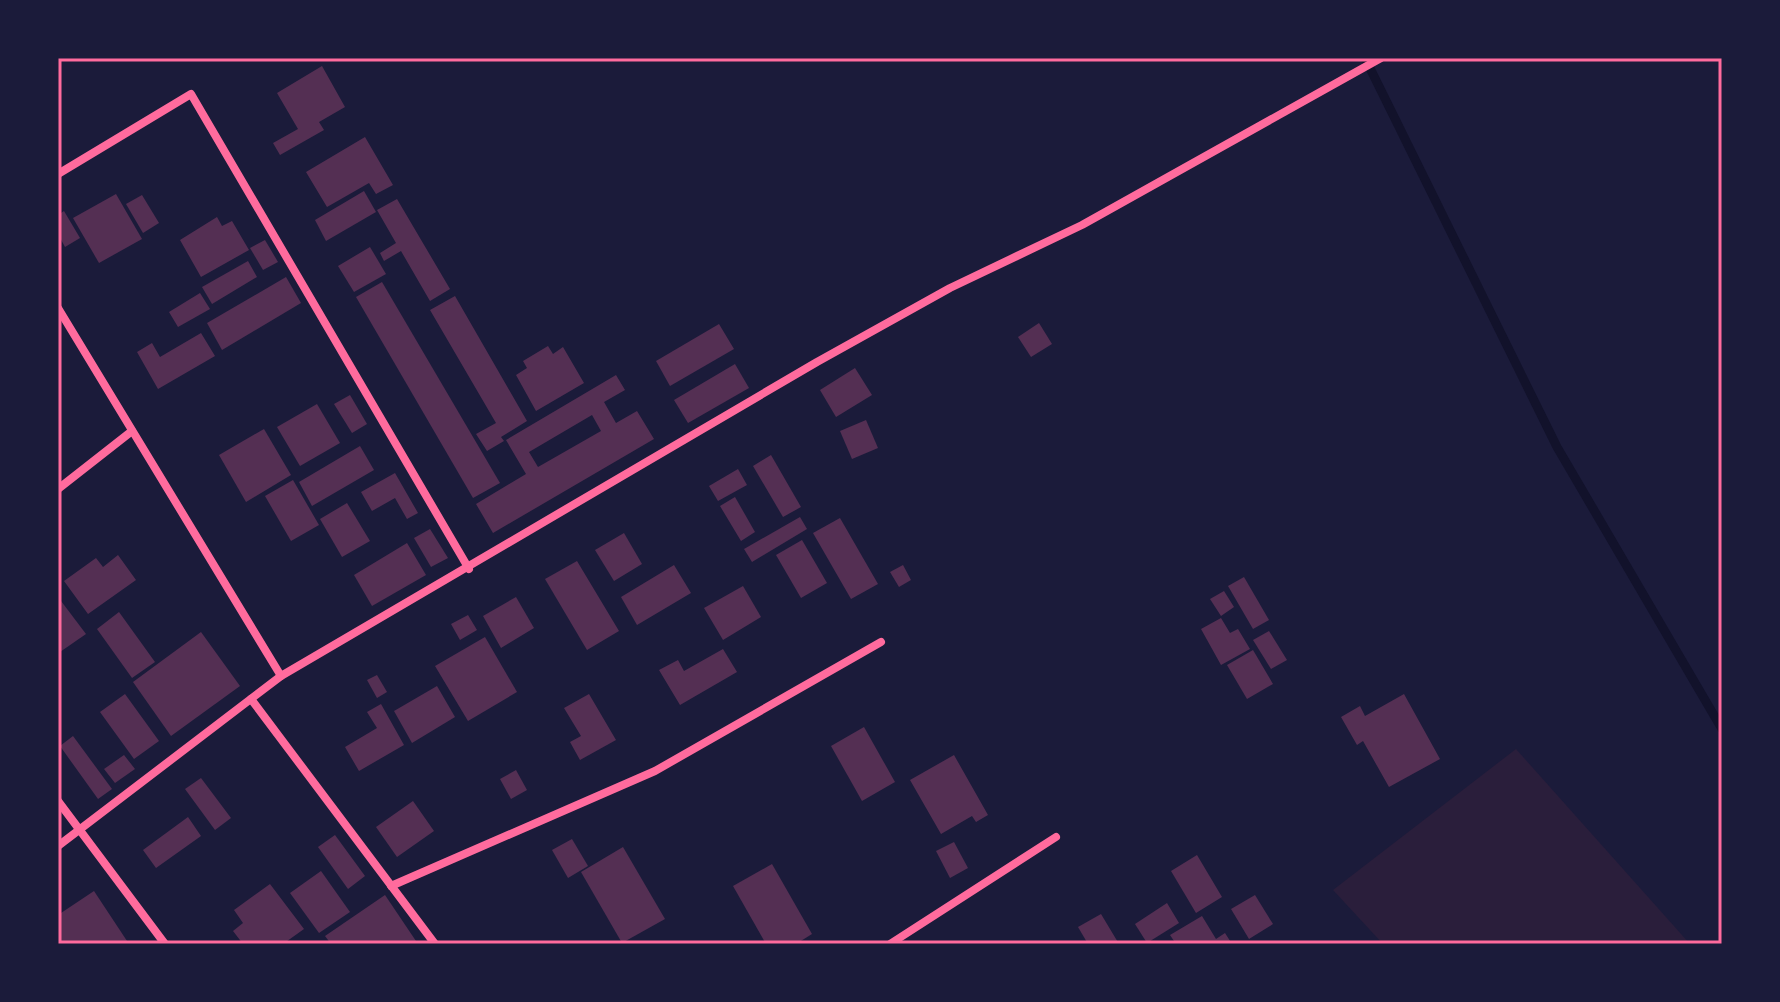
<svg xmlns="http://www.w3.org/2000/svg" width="1780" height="1002" font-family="'PT Sans Narrow',sans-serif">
  <rect width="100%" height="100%" fill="#1b1b3a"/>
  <!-- green -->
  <polygon fill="#2a1e3b" points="1516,749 1690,944 1383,944 1333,890"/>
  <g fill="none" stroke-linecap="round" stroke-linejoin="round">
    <!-- stream -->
    <polyline stroke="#12122b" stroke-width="9" points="1365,58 1557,447 1722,729"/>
  </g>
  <!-- building -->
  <g fill="#542f53" fill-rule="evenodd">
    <polygon points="322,66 345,107 319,122 324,130 280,155 273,143 298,129 277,93"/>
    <polygon points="365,137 393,185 376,194 369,183 327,207 306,172"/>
    <polygon points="364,191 376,212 326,241 315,220"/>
    <polygon points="116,194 142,239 99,263 73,218"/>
    <polygon points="142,195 159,223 143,233 126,204"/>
    <polygon points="397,199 450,289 430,301 401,251 384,261 380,253 396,243 377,210"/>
    <polygon points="64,211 80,238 65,247 58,234 58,215"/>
    <polygon points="217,217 222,226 232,221 249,250 201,277 180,240"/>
    <polygon points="265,240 278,262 263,270 250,248"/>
    <polygon points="370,247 386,274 354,292 338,266"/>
    <polygon points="248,261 257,277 212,304 202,287"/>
    <polygon points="286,277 301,303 222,350 207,323"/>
    <polygon points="382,282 500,483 473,498 356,297"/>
    <polygon points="200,293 210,309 178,327 169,312"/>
    <polygon points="455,296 527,421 501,437 504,441 487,451 476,434 496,423 430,310"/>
    <polygon points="1039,323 1052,344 1031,357 1018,337"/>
    <polygon points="719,324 734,349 670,386 656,361"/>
    <polygon points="201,333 215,356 158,389 137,352 152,343 160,357"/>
    <polygon points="548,346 553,354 563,347 584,383 536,411 516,375 527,368 523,361"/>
    <polygon points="735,364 749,388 688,423 674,400"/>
    <polygon points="855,368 872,395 836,417 820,390"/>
    <path d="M616 375 625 390 604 402 616 423 637 411 654 439 493 533 476 504 526 474 506 440ZM592 415 601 431 538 467 529 452Z"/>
    <polygon points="350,395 367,424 352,433 334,404"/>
    <polygon points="317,404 340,443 300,466 277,427"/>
    <polygon points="866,420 878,448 852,459 840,431"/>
    <polygon points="264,429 291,475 246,502 219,455"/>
    <polygon points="360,446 374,470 312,506 299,482"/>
    <polygon points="771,455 801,507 783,517 753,466"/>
    <polygon points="738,469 747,485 718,501 709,486"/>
    <polygon points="395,473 418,513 407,519 395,498 372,511 361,492"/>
    <polygon points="293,480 319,525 291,541 265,496"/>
    <polygon points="735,497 755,532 741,541 720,506"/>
    <polygon points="347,503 370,541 342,557 320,519"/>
    <polygon points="800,517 807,529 752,562 744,549"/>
    <polygon points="840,518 878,584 851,599 813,533"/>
    <polygon points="430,529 448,558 431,567 414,538"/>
    <polygon points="624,533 642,564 614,581 595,550"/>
    <polygon points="802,540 827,583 801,598 776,555"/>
    <polygon points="407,543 426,575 372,606 354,575"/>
    <polygon points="118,555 136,580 88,614 64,581 96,558 103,567"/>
    <polygon points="577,561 619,631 587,650 545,579"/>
    <polygon points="674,565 691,593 637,625 621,597"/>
    <polygon points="903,565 911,580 899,587 890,572"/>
    <polygon points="1244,577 1269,620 1253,629 1228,586"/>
    <polygon points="743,586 761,617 723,640 704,608"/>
    <polygon points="1224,591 1234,607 1221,616 1210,599"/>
    <polygon points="58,597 86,634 60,652 58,649"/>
    <polygon points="516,597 534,628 501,648 483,616"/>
    <polygon points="119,612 155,662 132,678 97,629"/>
    <polygon points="468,615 477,630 460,640 451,624"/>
    <polygon points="1221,618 1230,633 1238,629 1250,649 1221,665 1201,629"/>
    <polygon points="1269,631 1287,660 1271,669 1253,640"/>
    <polygon points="201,632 240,686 171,736 133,682"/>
    <polygon points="485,637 517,692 468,721 435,666"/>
    <polygon points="723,649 737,672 680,705 659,670 678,660 684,671"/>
    <polygon points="1253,650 1273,684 1247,699 1227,665"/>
    <polygon points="377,675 387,692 377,698 367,680"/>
    <polygon points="437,686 455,717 412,743 394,711"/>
    <polygon points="125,694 159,741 134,759 100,712"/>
    <polygon points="589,694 616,740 580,760 570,742 581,736 564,708"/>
    <polygon points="1404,694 1440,759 1389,787 1363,741 1357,745 1341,717 1360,706 1365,716"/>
    <polygon points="381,704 404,745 359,771 345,747 377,728 367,712"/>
    <polygon points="864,727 895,782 862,801 831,746"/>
    <polygon points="73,736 112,789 98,799 60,746"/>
    <polygon points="124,755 135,769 115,783 104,769"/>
    <polygon points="954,755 988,815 976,822 972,816 941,834 910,780"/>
    <polygon points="516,770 527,790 511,799 500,779"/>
    <polygon points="201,778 231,818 215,830 185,789"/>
    <polygon points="413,801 434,831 397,857 376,827"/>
    <polygon points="188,817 201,836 156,868 143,850"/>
    <polygon points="335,835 365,876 348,889 318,847"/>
    <polygon points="572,839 588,866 568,878 552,850"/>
    <polygon points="954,842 968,868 950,878 936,851"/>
    <polygon points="623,847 665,919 622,943 581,872"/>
    <polygon points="1197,855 1222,897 1196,913 1171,871"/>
    <polygon points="772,864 812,934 796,944 766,944 733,886"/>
    <polygon points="321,871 350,912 319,933 290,893"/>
    <polygon points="270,884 304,929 283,944 243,944 233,931 243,923 234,910"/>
    <polygon points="94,891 129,944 58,944 58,915"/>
    <polygon points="385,895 418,944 331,944 325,936"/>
    <polygon points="1255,895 1273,924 1249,939 1231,909"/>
    <polygon points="1167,903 1179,923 1147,943 1135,924"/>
    <polygon points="1101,914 1119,944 1088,944 1078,927"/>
    <polygon points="1202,916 1216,939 1225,933 1232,944 1176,944 1170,935"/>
  </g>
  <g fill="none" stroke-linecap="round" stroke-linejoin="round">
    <!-- minor -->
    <g stroke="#ff6b9d" stroke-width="8">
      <polyline points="58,174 191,94 469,569"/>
      <polyline points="58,308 281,676"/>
      <polyline points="58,489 132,431"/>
      <polyline points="251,699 435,944"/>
      <polyline points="58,801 165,944"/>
      <polyline points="58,846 281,676 817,362 950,288 1082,225 1381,58"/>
      <polyline points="391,886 655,771 881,642"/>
      <polyline points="890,944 1056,837"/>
    </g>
  </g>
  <!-- border -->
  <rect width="1780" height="1002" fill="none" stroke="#1b1b3a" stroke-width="120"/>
  <rect x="60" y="60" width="1660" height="882" fill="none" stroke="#ff6b9d" stroke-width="3"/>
</svg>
